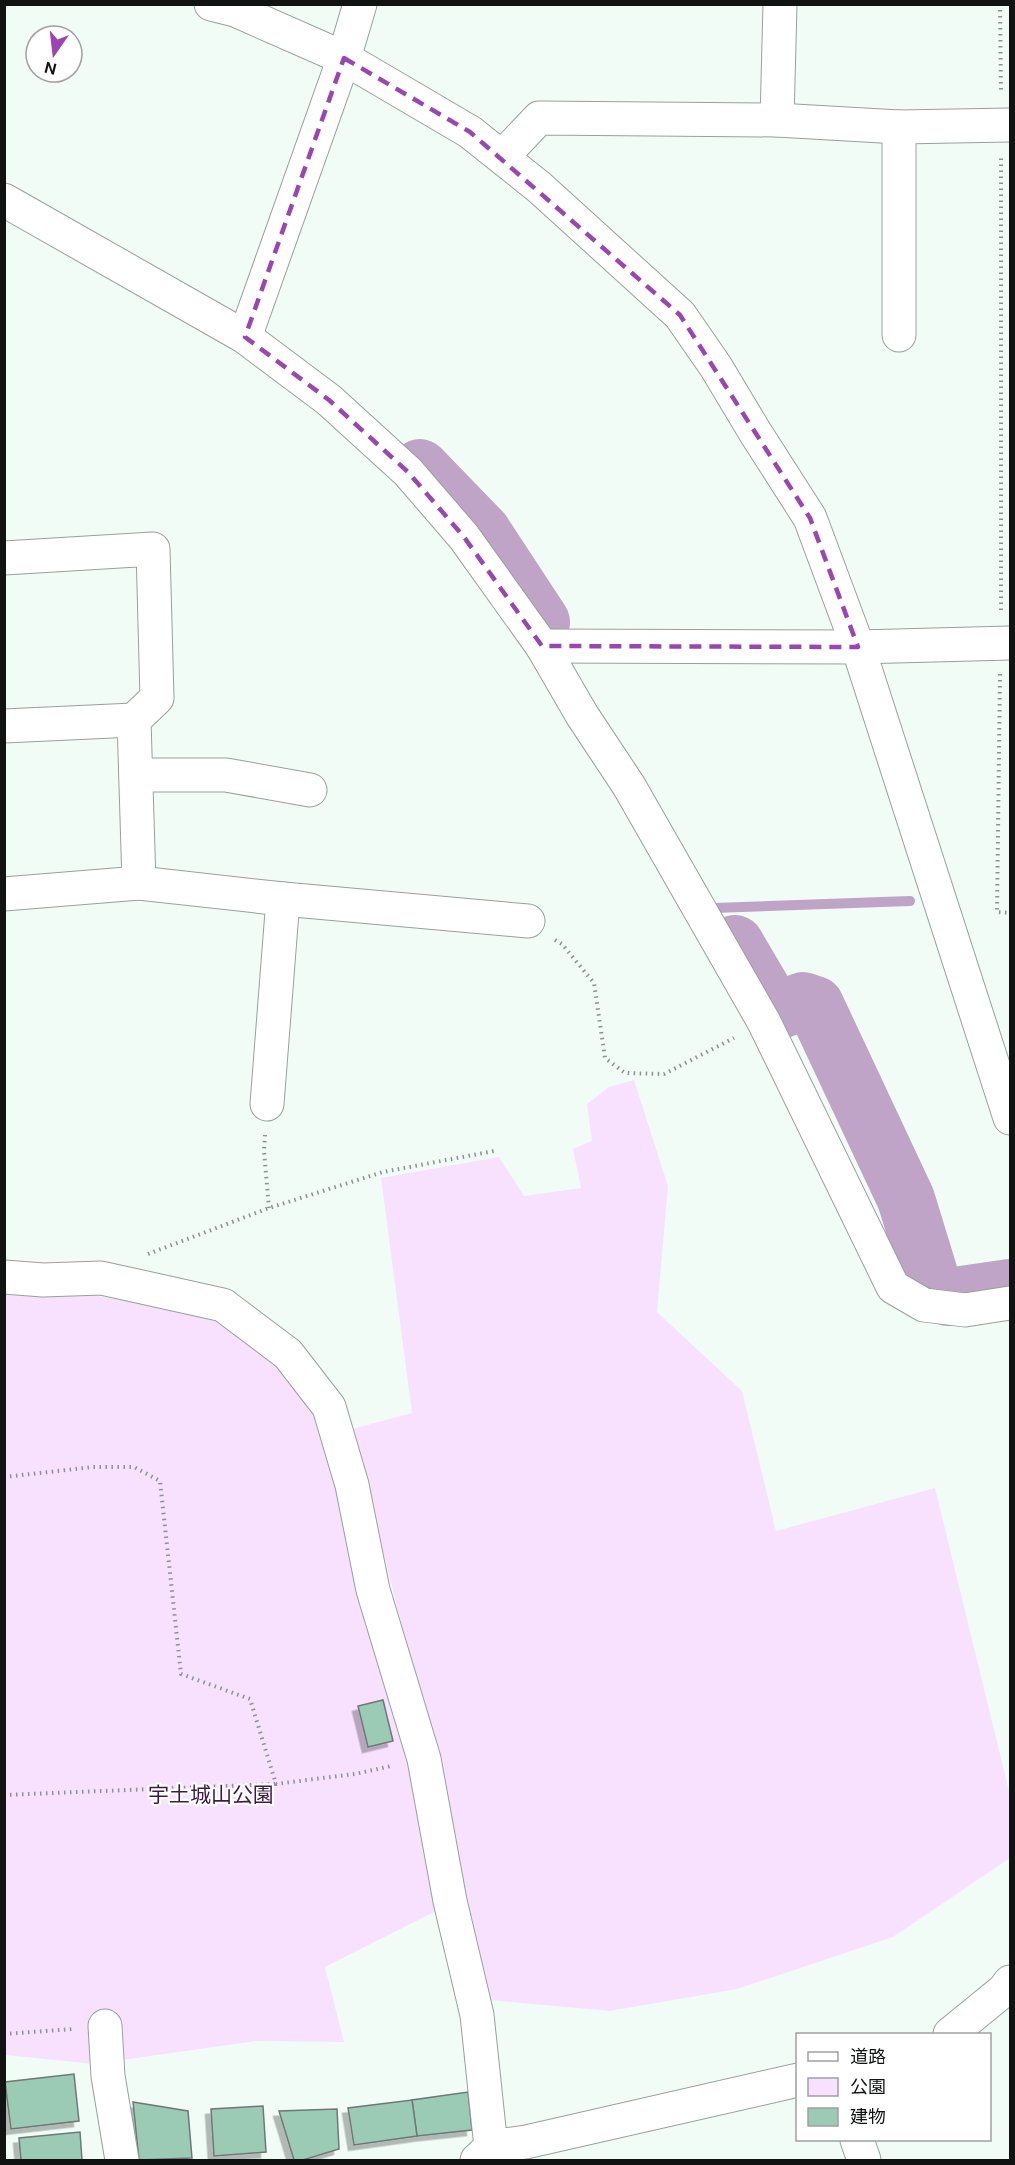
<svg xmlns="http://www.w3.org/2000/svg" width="1015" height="2165" font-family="'DM Sans','Noto Sans JP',sans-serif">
  <defs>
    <filter id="shadow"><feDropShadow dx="-5.5" dy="5.5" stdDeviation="0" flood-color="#0004"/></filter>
  </defs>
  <rect width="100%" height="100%" fill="#f2fcf7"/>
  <!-- green -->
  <g fill="#f8e1ff">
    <polygon points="634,1080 668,1186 657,1312 742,1391 776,1531 935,1488 1010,1795 1010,1858 893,1937 737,1989 610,2011 488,2000 431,1740 352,1429 412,1413 381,1178 499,1157 524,1196 581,1188 573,1149 592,1141 587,1104 609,1087"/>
    <polygon points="4,1289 86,1294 219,1316 281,1368 327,1435 412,1751 440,1909 325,1967 344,2042 256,2041 94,2064 5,2055"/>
  </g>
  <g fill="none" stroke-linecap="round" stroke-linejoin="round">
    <!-- stream -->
    <polyline stroke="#c0a4c8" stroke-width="10" points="714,908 910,901"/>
    <!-- river -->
    <g stroke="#c0a4c8" stroke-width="58">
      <polyline points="420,468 482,532 541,622"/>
      <polyline points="735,944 775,1012 803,1001 815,1005 906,1199 932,1284 948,1297 1010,1288"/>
    </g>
  </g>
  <!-- building -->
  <g fill="#9bcab5" stroke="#707875" stroke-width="1.5" filter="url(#shadow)">
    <polygon points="383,1700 393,1741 368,1747 358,1706"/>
    <polygon points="74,2074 79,2121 11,2129 5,2082"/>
    <polygon points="468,2092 472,2130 417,2136 412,2100"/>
    <polygon points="412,2100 417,2136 354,2145 348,2108"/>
    <polygon points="133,2102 188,2111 192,2158 139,2160"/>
    <polygon points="263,2106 266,2152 214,2156 211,2109"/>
    <polygon points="337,2109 339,2149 303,2160 294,2160 279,2111"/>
    <polygon points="80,2132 82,2160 21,2160 19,2138"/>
  </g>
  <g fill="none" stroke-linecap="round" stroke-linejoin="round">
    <!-- street casing -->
    <g stroke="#98a09c" stroke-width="35">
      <g id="street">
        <polyline points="777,120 780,4"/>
        <polyline points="502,157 539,118 777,120 899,127 1010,125"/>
        <polyline points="4,200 245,337 329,400 408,472 464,537 542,646 582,715 629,786 764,1022 893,1287 924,1305 965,1310 1010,1303"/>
        <polyline points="899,335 899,127"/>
        <polyline points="245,337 344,58 360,4"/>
        <polyline points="4,558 153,549 157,698 134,720 139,883"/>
        <polyline points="542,646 858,647 1010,643"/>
        <polyline points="4,726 134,720"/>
        <polyline points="136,775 226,775 310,790"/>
        <polyline points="4,894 139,883 283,899 528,921"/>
        <polyline points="267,1104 283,899"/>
        <polyline points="4,1277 43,1280 101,1278 223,1305 288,1354 329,1407 352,1485 373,1590 424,1759 450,1901 477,2015 491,2147"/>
        <polyline points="105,2026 108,2076 122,2160"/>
        <polyline points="950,2034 1004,1990 1010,1982"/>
        <polyline points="857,2140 864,2160"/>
        <polyline points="477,2160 491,2147 526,2142 798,2080"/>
      </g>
    </g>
    <!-- secondary casing -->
    <g stroke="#98a09c" stroke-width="35">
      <polyline id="secondary" points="211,4 235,10 344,58 470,132 539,187 680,315 716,367 755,432 810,518 858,647 1010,1118"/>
    </g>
    <!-- path -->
    <g stroke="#8c938f" stroke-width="4" stroke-dasharray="1.5 4.5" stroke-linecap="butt">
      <polyline points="1000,4 1001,94"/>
      <polyline points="1001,610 1001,158"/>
      <polyline points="1000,674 997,912 1010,913"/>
      <polyline points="555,940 562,944 594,983 605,1058 625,1073 664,1074 734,1038"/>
      <polyline points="265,1135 264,1151 269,1208"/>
      <polyline points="148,1254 269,1208 383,1172 494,1151"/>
      <polyline points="4,1477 93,1467 134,1467 160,1481 181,1674 250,1699 276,1784 355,1774 391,1766"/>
      <polyline points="4,1795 276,1784"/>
      <polyline points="4,2034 73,2029"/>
    </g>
    <!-- street -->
    <use href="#street" stroke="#fff" stroke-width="33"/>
    <!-- secondary -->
    <use href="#secondary" stroke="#fff" stroke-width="33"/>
  </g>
  <!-- marked area -->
  <path fill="none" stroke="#9b45b3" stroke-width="4.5" stroke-dasharray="12 8" stroke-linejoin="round" d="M344 58 470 132 680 315 810 518 858 647 542 646 464 537 408 472 329 400 245 337Z"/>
  <g text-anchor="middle" stroke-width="4.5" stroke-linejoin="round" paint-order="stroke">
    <!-- park labels -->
    <g font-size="21" fill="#3d1a47" stroke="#fff">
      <text x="211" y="1802">宇土城山公園</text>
    </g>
  </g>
  <!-- border -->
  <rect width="1015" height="2165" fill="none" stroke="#101312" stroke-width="12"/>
  <!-- legend -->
  <rect x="796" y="2033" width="195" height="108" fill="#ffffff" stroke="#9fa1a0" stroke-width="1.5"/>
  <rect x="808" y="2052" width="30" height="9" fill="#ffffff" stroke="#9fa1a0" stroke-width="1.5"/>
  <text x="850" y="2063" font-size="18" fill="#101312">道路</text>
  <rect x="808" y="2078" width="30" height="18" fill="#f8e1ff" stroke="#9fa1a0" stroke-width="1.5"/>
  <text x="850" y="2093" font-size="18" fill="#101312">公園</text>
  <rect x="808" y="2108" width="30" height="18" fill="#9bcab5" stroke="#9fa1a0" stroke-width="1.5"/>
  <text x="850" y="2123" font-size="18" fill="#101312">建物</text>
  <!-- north arrow -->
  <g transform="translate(54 54) rotate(194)"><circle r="28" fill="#ffffff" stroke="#9fa1a0" stroke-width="1.5"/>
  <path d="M0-4.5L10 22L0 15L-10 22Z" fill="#9b45b3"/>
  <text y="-9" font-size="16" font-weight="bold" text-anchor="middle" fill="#101312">N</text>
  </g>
</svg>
